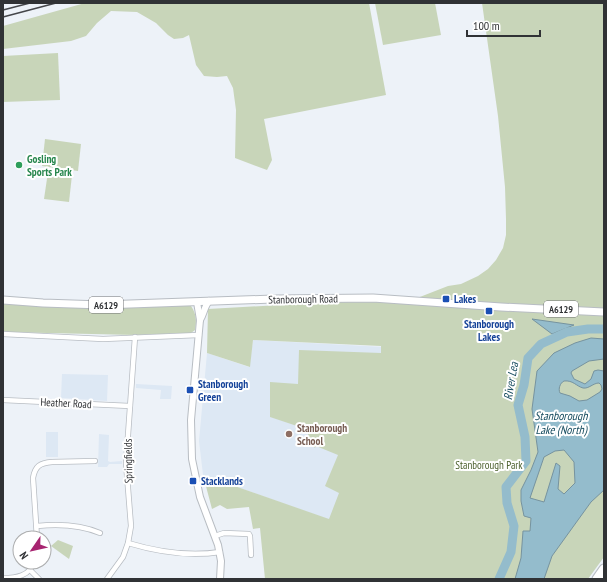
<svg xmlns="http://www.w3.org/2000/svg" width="607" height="582" font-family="'PT Sans Narrow',sans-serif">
  <rect width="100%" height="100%" fill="#edf2f8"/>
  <!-- built -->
  <g fill="#dde8f4">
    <polygon points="253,340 403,348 347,526 203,475 199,441 207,353 249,367"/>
    <polygon points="62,374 108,375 107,401 61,398"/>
    <polygon points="136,384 172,386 171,399 160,399 161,390 136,388"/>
    <rect x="46" y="432" width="12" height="25"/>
    <polygon points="99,434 109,435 108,461 110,462 122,461 122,464 109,464 107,467 98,467"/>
  </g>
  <!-- green -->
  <g fill="#c8d5b9">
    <polygon points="85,3 369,3 386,95 264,119 272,160 267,170 235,158 236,110 233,88 227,76 217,77 204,76 196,65 189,35 183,38 174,39 168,35 156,23 137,12 111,11 97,23 86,36 71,41 3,49 3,26"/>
    <polygon points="375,3 435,3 441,35 383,45"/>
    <polygon points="482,3 604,3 604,557 588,579 265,579 260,528 253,529 249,507 227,509 220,505 212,509 203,475 329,519 339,493 325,486 338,455 316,446 315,448 307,440 309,430 270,417 270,382 298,384 299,350 381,353 381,346 253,340 250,367 207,353 208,309 370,300 407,302 448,286 461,284 478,276 488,269 496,260 503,248 506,235 506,219 505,187 498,116"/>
    <polygon points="58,53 60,100 3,102 3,56"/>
    <polygon points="45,139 81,144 78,171 42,166"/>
    <polygon points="48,172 72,175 69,202 44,199"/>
    <path d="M3 304 53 306H191C196 313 197 321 195 330L191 333 136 335 3 332Z"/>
    <polygon points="58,540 73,546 69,559 51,546"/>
  </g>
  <!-- water -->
  <g fill="#94bccc" stroke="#76939f" fill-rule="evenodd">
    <polygon points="532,319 574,325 552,334"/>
    <path d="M591 338 604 339V359L589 361 572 371 571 373 574 379 585 384 591 379 594 371 598 370 604 371V490L591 502 552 556 544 579H515L521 558 523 531H530L531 518 524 516 521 501V490L531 470 538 452 532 409 537 371 554 353 575 343ZM564 381C573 380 576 386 583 388 589 389 593 383 599 383L601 385 602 389 600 392 587 400 579 401 570 396 560 393C558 389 560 383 564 381ZM564 450 574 462 575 483 564 494 558 489 560 466 556 463 544 502 530 498 544 457 555 451Z"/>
  </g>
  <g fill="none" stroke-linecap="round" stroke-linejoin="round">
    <!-- river -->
    <polyline stroke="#94bccc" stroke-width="9" points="499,579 511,552 514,526 507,503 506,487 526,461 525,437 518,405 524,385 528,358 541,344 567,332 588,329 604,329"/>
    <!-- minor casing -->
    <g stroke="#b8bdc3" stroke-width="6">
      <g id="minor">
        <polyline points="3,334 103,339 199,335"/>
        <polyline points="3,400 130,406"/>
        <path d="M37 526C57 524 81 525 100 533"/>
        <polyline points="215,536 224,533 249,534 250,536 251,555"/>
        <path d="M37 538 33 478C35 466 40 463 52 462L95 461"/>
        <path d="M128 543C158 552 188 557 220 552"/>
        <polyline points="30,570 39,579"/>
        <path d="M3 578C16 578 30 576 34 562"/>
        <polyline points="107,579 123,557 128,543 131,526 126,463 135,337"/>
      </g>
    </g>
    <!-- tertiary casing -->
    <g stroke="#b8bdc3" stroke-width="8">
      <g id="tertiary">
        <polyline points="197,302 200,320 191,420 192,459 200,497 218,545 221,561 220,579"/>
        <path d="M200 320C204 314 204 307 209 301"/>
      </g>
    </g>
    <!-- primary casing -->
    <g stroke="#b8bdc3" stroke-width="9">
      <polyline id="primary" points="3,300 43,303 102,305 273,299 373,298 501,307 604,312"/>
    </g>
    <!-- motorway casing -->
    <g stroke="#b8bdc3" stroke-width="11">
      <polyline id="motorway" points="597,579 604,569"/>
    </g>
    <!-- minor -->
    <use href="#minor" stroke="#fff" stroke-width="4.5"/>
    <!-- tertiary -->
    <use href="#tertiary" stroke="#fff" stroke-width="6"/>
    <!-- primary -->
    <use href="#primary" stroke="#fff" stroke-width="7"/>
    <!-- motorway -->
    <use href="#motorway" stroke="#fff" stroke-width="9"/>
    <!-- rail -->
    <g stroke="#44464a" stroke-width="1.5">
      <polyline points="3,10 30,3"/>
      <polyline points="3,17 56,3"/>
    </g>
  </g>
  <!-- markers -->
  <circle fill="#2e9e5b" stroke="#fff" stroke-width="1.5" cx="19" cy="165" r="4"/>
  <g fill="#1a4fb4" stroke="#fff" stroke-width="1.5">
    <rect x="442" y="295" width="8" height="8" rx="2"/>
    <rect x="485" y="307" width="8" height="8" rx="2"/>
    <rect x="186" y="386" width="8" height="8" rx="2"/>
    <rect x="189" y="477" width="8" height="8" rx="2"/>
  </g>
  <circle fill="#8d6e63" stroke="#fff" stroke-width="1.5" cx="289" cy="434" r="4"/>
  <g text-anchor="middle" stroke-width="4" stroke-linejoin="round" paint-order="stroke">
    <!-- shield labels -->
    <g fill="#fff" stroke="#6e7072" stroke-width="1">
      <rect x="89" y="297" width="34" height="16" rx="3"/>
      <rect x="544" y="301" width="34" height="16" rx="3"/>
    </g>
    <g font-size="10" font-weight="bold" fill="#303235">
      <text x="106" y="309">A6129</text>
      <text x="561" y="313">A6129</text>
    </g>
    <!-- leisure labels -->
    <g font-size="11" font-weight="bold" fill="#27864d" stroke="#fff" text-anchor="start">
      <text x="27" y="163">Gosling<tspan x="27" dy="13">Sports Park</tspan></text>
    </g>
    <!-- street labels -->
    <g font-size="11" fill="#303235" stroke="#fff">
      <text transform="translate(303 299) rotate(-1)" y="4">Stanborough Road</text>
      <text transform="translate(66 403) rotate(3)" y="4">Heather Road</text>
      <text transform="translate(128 461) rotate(-91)" y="4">Springfields</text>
    </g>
    <!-- transit labels -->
    <g font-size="11" font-weight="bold" fill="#164399" stroke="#fff" text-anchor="start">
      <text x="454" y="303">Lakes</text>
      <text x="489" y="328" text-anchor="middle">Stanborough<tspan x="489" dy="13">Lakes</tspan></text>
      <text x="198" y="388">Stanborough<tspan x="198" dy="13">Green</tspan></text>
      <text x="201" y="485">Stacklands</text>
    </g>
    <!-- education labels -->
    <g font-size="11" font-weight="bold" fill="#785e54" stroke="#fff" text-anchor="start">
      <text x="297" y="432">Stanborough<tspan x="297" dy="13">School</tspan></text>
    </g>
    <!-- park labels -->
    <g font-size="11" fill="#4c602d" stroke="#fff">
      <text x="489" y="469">Stanborough Park</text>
    </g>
    <!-- water labels -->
    <g font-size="12" font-style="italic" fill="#184d60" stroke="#fff">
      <text transform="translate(511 381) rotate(-80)" y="4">River Lea</text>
      <text x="561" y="420">Stanborough<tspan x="561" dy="14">Lake (North)</tspan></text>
    </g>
  </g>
  <!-- border -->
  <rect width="607" height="582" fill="none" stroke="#303235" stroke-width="8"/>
  <!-- north arrow -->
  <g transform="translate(32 550) rotate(236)"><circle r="19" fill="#ffffff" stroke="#acadae"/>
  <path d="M0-3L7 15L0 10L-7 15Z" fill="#a72470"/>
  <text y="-6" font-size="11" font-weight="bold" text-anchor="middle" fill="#303235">N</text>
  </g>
  <!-- scale -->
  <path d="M467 30v6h73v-6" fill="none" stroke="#303235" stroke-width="2"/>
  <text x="473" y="30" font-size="12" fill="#303235" stroke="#ffffff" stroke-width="3" paint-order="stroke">100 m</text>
</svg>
